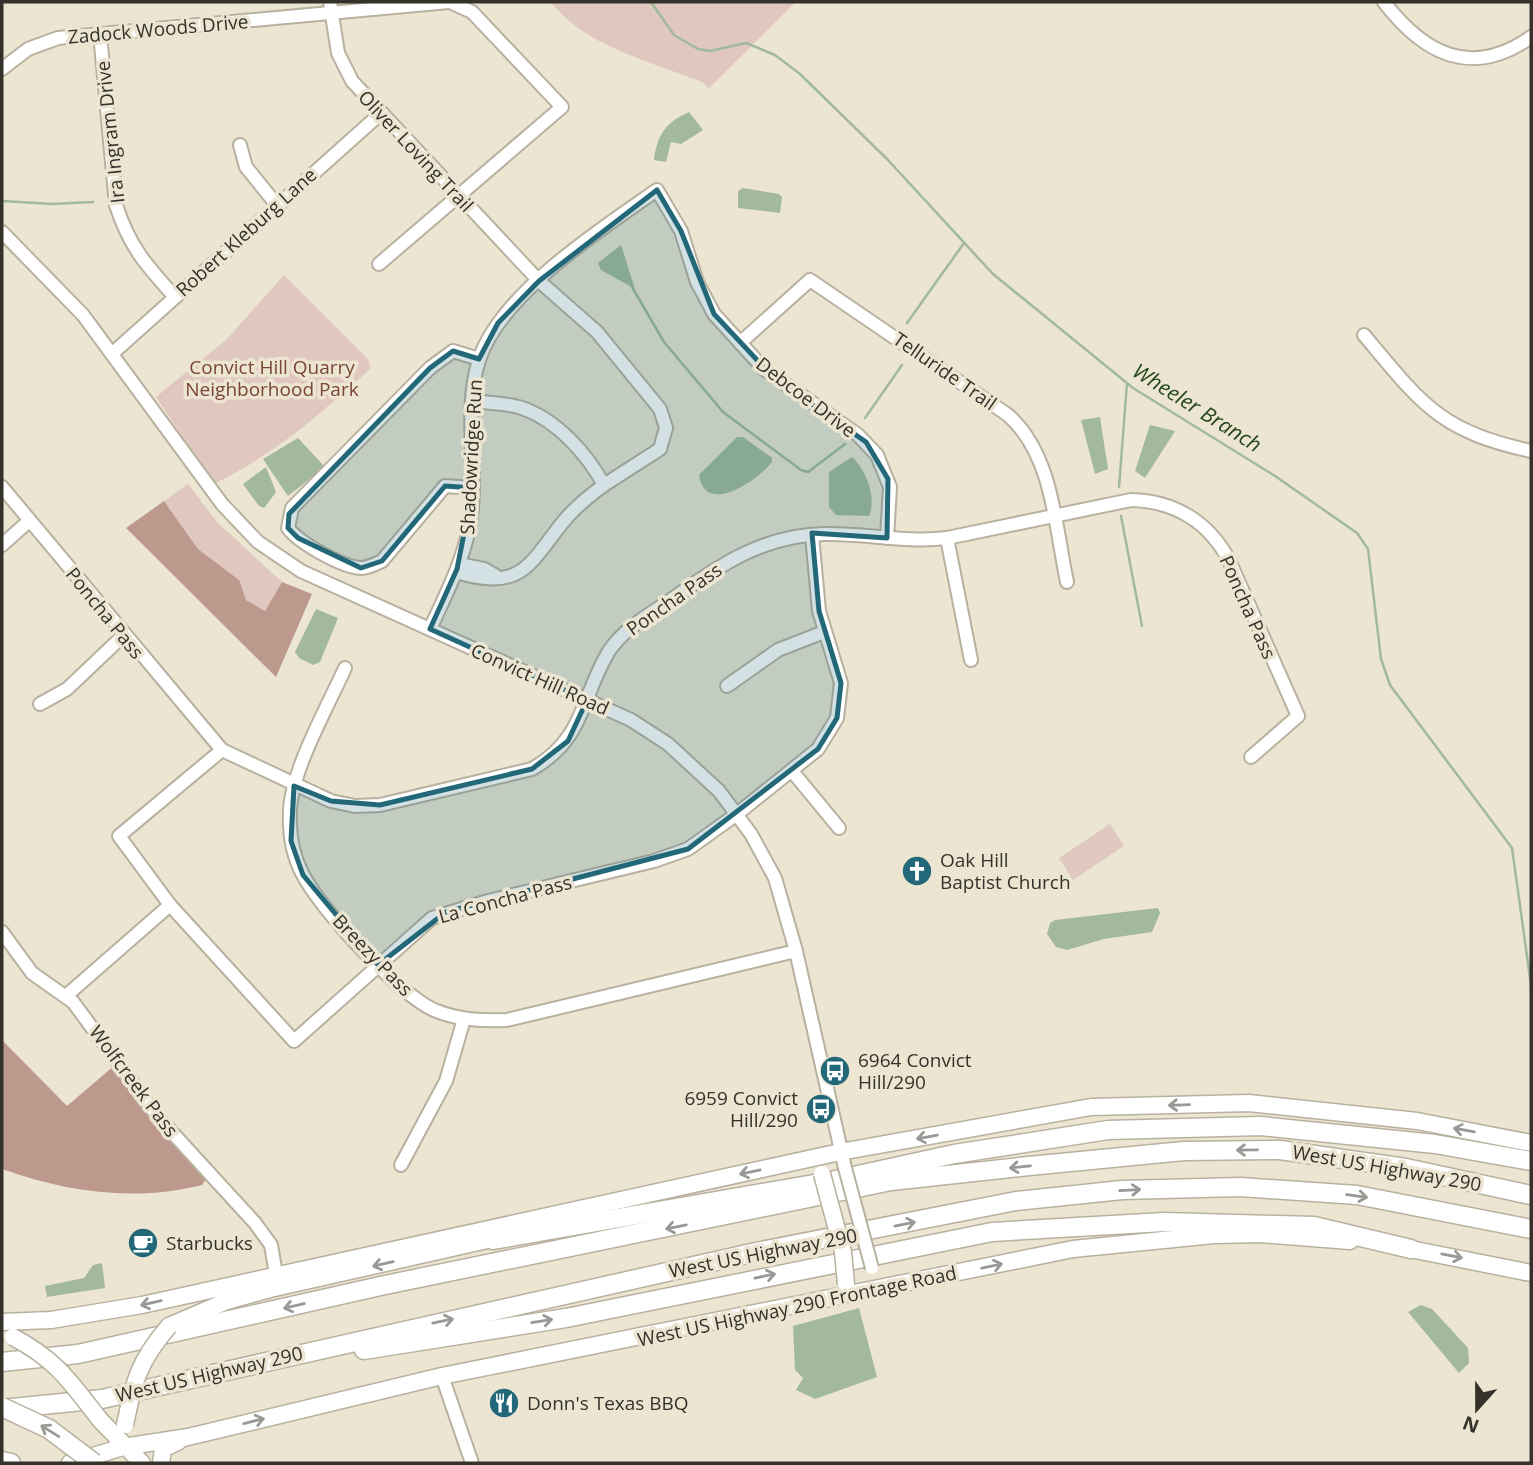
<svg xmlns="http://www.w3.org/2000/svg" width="1533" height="1465" font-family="'Open Sans',sans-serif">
  <rect width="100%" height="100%" fill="#ece5d2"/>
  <!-- green -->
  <g fill="#e0c7c0">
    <path d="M551 2H796L709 88 702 82C652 62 584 46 551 2Z"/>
    <path d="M284 275 368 359 371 368C320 414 277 453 214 484L156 397 226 340Z"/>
    <polygon points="188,484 217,522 282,582 265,611 246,600 238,580 198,549 164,501"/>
    <polygon points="1110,824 1124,846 1073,880 1059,858"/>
  </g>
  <!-- forest -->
  <g fill="#bd998d">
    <polygon points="164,501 198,549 239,580 246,600 265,611 282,582 312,594 276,677 126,528"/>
    <path d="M2 1040 67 1106 115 1065 157 1125 206 1179 202 1185C135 1202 66 1192 2 1169Z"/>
  </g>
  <!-- water -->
  <g fill="#a2b99d">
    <path d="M689 112 703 130 681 144 671 142 666 162 654 160C657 135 666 122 689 112Z"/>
    <polygon points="743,188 779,194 782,197 780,213 738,208 738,191"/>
    <polygon points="621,245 635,289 601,270 598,263"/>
    <polygon points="1100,417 1108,469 1095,474 1081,420"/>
    <polygon points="1150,425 1175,431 1145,478 1135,471"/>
    <path d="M737 437H743L772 458V462C758 480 705 517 699 475Z"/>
    <polygon points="298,438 325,467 288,496 263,459"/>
    <path d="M852 457C866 470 877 498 869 516L836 515 829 507V472Z"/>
    <polygon points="266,467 276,492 264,508 259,506 243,484"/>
    <polygon points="316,609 338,618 320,662 313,665 299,658 295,652"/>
    <polygon points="1158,908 1160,913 1152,932 1104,939 1067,950 1056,947 1047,934 1050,923 1055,920"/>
    <polygon points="102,1263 105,1288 47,1297 45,1286 84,1278 93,1265"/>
    <polygon points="1421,1305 1432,1309 1468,1348 1469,1363 1459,1373 1408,1312"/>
    <polygon points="859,1308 877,1377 815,1399 796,1390 803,1378 795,1370 793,1326"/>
  </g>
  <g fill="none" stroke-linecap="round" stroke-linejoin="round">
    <!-- stream -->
    <g stroke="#a2b99d" stroke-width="2.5">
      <polyline points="651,2 674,35 698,49 710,51 746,43 775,55 800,74 888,160 993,274 1133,388 1275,476 1357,533 1368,549 1381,659 1390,685 1512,848 1531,985"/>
      <polyline points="3,201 52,204 93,202"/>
      <polyline points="632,287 664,342 723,412 801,470 808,472 845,444"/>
      <polyline points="907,323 964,243"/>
      <polyline points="865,418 902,365"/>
      <polyline points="1119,487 1127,383"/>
      <polyline points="1121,516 1142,626"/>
    </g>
    <!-- minor casing -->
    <g stroke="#b8b19f" stroke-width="16">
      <g id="minor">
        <polyline points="330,2 338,53 352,81 539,281 597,332 660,409 666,428 660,449 604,485"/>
        <path d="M1384 2C1424 54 1471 79 1531 37"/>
        <path d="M100 34 116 205C129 246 146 265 174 296"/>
        <polyline points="2,69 28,49 58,38 449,2"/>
        <polyline points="240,145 246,167 276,204"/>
        <polyline points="2,232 83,315 222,504 258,542 301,571 631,720 668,744 719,791 751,834 775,878 796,951 845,1168"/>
        <polyline points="379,264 562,107 472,12 450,2"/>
        <path d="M1364 335C1422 404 1439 431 1531 451"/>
        <path d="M740 343 810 280 1008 415C1053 455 1055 526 1067 582"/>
        <polyline points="114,352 380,114"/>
        <path d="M2 487 222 750 331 801 355 806 380 805 532 769C585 739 581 697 609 651 624 628 652 613 675 597 721 564 765 535 824 534 866 533 906 543 947 538L1131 500C1174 501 1207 521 1228 558L1298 716 1251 757"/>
        <path d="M473 488 445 486 382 561C376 564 368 568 361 568 342 567 299 543 288 528L292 508 430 368 453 351 479 359"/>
        <polyline points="947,538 971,660"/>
        <polyline points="2,545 29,521"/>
        <polyline points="459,564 484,569 496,576"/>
        <path d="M456 572C522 591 528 566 563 522 575 507 589 496 604 485 587 454 557 420 522 408 507 403 489 403 473 401"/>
        <path d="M430 629C448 590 468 552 472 509 476 461 464 407 479 360 500 294 601 229 657 190L681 231 697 282 714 314 764 369 858 435 877 455 890 487 887 538"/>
        <path d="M345 668C328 706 291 771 290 811 289 833 292 854 302 873 319 908 399 994 434 1010 458 1020 482 1021 507 1020L796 951"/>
        <polyline points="727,686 778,650 824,632"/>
        <polyline points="40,704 67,689 124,635"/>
        <polyline points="222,750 119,836 170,905 294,1041 432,918 488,901 654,861 688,849 737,814 818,749 837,718 841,683 819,611 812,535"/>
        <polyline points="792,771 839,828"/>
        <polyline points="2,932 32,973 73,1002 158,1117 255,1223 271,1245 276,1274"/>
        <polyline points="67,995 170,905"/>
        <polyline points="401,1165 446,1081 464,1019"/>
        <polyline points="442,1376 472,1463"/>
      </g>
    </g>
    <!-- major casing -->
    <g stroke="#b8b19f" stroke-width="19">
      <g id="major">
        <polyline points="1400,1247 1531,1273"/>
        <polyline points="2,1322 51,1320 142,1305 840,1152 1091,1107 1249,1103 1417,1121 1531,1143"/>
        <polyline points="169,1326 227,1301 270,1289 505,1236"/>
        <polyline points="101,1421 142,1463"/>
        <polyline points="70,1463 123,1447 188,1437 442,1376 1073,1249 1214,1235 1261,1234 1350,1241"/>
        <polyline points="161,1463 163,1449 179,1441"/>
      </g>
    </g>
    <!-- highway casing -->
    <g stroke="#b8b19f" stroke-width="21">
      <g id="highway">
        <polyline points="493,1240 831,1181 954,1154 1108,1130 1261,1126 1435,1144 1531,1161"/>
        <polyline points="364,1350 566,1318 992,1232 1164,1222 1314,1226 1411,1249"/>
        <polyline points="2,1362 78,1354 385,1285 891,1181 1029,1166 1184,1151 1280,1150 1406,1168 1531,1195"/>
        <polyline points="2,1409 102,1399 756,1252 1016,1201 1122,1190 1240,1187 1357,1195 1531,1229"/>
        <polyline points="2,1461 11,1463"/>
      </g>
    </g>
    <!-- minor -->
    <use href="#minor" stroke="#fff" stroke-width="12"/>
    <!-- major -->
    <use href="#major" stroke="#fff" stroke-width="16"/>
    <!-- highway -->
    <use href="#highway" stroke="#fff" stroke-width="18"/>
    <!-- minor-bridge casing -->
    <g stroke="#b8b19f" stroke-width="16" stroke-linecap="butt">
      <polyline id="minor-bridge" points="845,1168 872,1268"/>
    </g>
    <!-- major-bridge casing -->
    <g stroke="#b8b19f" stroke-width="19" stroke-linecap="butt">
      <g id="major-bridge">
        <polyline points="822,1174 843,1252 846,1284"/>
        <path d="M13 1337C58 1361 70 1382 101 1421"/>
        <path d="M125 1425C134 1380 139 1361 169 1326"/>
      </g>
    </g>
    <!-- highway-bridge casing -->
    <g stroke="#b8b19f" stroke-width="21" stroke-linecap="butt">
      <polyline id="highway-bridge" points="2,1407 49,1429 94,1463"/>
    </g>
    <!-- minor-bridge -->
    <use href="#minor-bridge" stroke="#fff" stroke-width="12"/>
    <!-- major-bridge -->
    <use href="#major-bridge" stroke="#fff" stroke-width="16"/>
    <!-- highway-bridge -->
    <use href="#highway-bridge" stroke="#fff" stroke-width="18"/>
  </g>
  <!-- one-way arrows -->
  <defs><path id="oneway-shaft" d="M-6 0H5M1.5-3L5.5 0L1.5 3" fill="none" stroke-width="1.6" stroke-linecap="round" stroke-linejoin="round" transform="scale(1.75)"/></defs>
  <g stroke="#9a9895">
    <use href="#oneway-shaft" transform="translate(1179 1105) rotate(178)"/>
    <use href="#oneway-shaft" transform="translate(1464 1130) rotate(-170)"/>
    <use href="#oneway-shaft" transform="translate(927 1137) rotate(170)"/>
    <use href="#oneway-shaft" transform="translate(1247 1150) rotate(179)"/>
    <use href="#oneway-shaft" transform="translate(1020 1167) rotate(174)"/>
    <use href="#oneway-shaft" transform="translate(750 1172) rotate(168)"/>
    <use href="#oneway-shaft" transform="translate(1130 1190) rotate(-3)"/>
    <use href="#oneway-shaft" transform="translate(1357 1196) rotate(7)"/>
    <use href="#oneway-shaft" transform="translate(905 1224) rotate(-11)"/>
    <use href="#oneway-shaft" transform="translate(676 1227) rotate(169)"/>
    <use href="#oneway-shaft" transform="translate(1452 1256) rotate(11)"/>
    <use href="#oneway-shaft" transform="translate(383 1264) rotate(167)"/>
    <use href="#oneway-shaft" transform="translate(992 1266) rotate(-12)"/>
    <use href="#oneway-shaft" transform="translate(765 1276) rotate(-12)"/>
    <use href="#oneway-shaft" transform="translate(151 1303) rotate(167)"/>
    <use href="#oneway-shaft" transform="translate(294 1306) rotate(167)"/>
    <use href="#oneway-shaft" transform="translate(443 1321) rotate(-12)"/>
    <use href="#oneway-shaft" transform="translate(542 1321) rotate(-9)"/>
    <use href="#oneway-shaft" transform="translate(254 1421) rotate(-14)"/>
    <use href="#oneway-shaft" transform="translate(50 1431) rotate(-148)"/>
  </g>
  <!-- marked area -->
  <path fill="#226878" fill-opacity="0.2" stroke="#226878" stroke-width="5" stroke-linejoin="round" d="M657 190 681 231 714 314 774 378 866 442 888 479 887 538 812 533 819 611 841 683 837 718 818 749 688 849 446 912 378 965 303 875 291 841 294 786 331 801 380 805 532 769 568 741 587 700 430 629 457 569 473 488 445 486 382 561 361 568 298 538 288 528 289 514 430 368 453 351 479 359 498 323 539 281Z"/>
  <!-- icons -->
  <defs>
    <g id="church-disc" transform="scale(1.575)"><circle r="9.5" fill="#226878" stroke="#ece5d2"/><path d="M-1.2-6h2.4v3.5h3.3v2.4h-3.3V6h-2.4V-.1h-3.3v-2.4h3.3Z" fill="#fff"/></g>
    <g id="bus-disc" transform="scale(1.575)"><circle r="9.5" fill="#226878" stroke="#ece5d2"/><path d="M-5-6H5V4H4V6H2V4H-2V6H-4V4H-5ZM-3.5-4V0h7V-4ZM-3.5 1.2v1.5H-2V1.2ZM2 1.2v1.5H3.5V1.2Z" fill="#fff"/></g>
    <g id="cafe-disc" transform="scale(1.575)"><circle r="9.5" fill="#226878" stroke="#ece5d2"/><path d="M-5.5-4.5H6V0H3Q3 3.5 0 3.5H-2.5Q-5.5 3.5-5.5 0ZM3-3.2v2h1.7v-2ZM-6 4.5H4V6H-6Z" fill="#fff"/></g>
    <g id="restaurant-disc" transform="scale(1.575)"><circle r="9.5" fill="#226878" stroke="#ece5d2"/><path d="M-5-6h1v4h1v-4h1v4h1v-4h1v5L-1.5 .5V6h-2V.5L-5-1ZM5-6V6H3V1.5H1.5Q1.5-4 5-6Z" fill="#fff"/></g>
  </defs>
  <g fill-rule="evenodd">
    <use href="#church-disc" x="917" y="871"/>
    <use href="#bus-disc" x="835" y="1071"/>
    <use href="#bus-disc" x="821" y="1109"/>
    <use href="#cafe-disc" x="143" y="1243"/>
    <use href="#restaurant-disc" x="504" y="1403"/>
  </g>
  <g text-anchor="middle" stroke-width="7" stroke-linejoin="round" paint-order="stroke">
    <!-- street labels -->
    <g font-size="19" fill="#35322b" stroke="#ece5d2">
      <text transform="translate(158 29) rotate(-5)" y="7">Zadock Woods Drive</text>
      <text transform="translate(110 132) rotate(-96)" y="7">Ira Ingram Drive</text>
      <text transform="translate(416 151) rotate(47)" y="7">Oliver Loving Trail</text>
      <text transform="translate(246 232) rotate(-42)" y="7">Robert Kleburg Lane</text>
      <text transform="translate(945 371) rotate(35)" y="7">Telluride Trail</text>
      <text transform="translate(806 397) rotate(37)" y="7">Debcoe Drive</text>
      <text transform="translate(471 457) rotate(-87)" y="7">Shadowridge Run</text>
      <text transform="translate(674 599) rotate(-35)" y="7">Poncha Pass</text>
      <text transform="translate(1248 607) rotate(66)" y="7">Poncha Pass</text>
      <text transform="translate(105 613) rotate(51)" y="7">Poncha Pass</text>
      <text transform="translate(540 679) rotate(24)" y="7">Convict Hill Road</text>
      <text transform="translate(505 899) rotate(-15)" y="7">La Concha Pass</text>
      <text transform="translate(373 955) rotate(46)" y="7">Breezy Pass</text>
      <text transform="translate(134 1081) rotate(53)" y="7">Wolfcreek Pass</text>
      <text transform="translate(1387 1168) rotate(10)" y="7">West US Highway 290</text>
      <text transform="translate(763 1253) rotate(-11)" y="7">West US Highway 290</text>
      <text transform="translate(797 1306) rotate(-12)" y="7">West US Highway 290 Frontage Road</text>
      <text transform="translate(209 1374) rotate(-13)" y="7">West US Highway 290</text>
    </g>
    <!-- park labels -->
    <g font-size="19" fill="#7a4635" stroke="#ece5d2">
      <text x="272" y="374">Convict Hill Quarry<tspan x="272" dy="22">Neighborhood Park</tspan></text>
    </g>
    <!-- poi labels -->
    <g font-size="19" fill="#35322b" stroke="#ece5d2" text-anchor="start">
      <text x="940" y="867">Oak Hill<tspan x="940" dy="22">Baptist Church</tspan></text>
      <text x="858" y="1067">6964 Convict<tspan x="858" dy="22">Hill/290</tspan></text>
      <text x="798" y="1105" text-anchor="end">6959 Convict<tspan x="798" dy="22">Hill/290</tspan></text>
      <text x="166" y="1250">Starbucks</text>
      <text x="527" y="1410">Donn's Texas BBQ</text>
    </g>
    <!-- water labels -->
    <g font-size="21" font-style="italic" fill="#24461e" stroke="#ece5d2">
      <text transform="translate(1197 408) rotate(32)" y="7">Wheeler Branch</text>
    </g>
  </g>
  <!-- border -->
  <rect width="1533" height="1465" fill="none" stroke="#35322b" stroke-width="7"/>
  <!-- north arrow -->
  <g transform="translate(1477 1409) rotate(201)" stroke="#ece5d2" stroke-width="5" paint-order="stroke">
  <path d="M0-5L12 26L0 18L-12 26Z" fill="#35322b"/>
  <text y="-10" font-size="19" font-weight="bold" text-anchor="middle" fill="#35322b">N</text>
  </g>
</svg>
